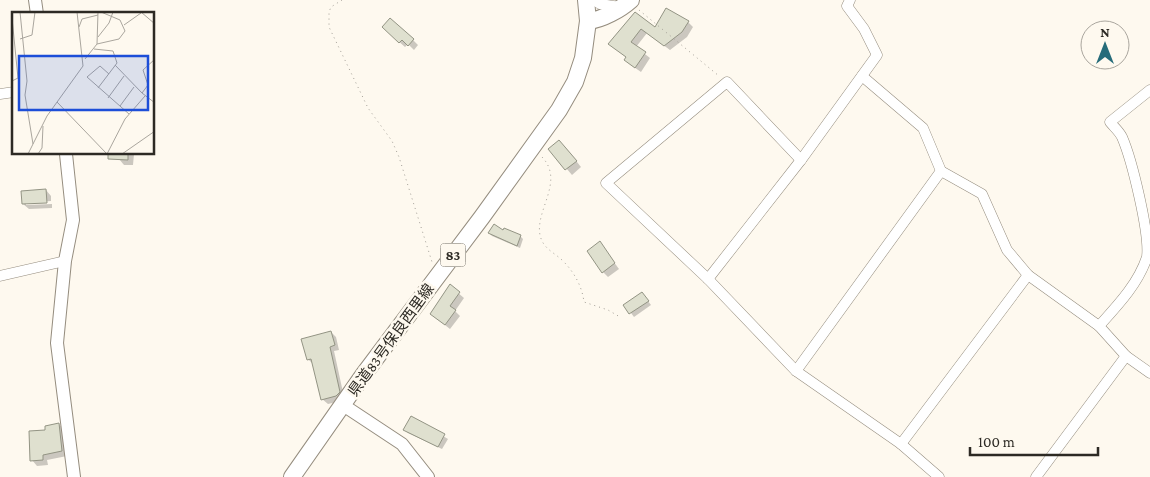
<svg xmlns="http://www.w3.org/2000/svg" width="1150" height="477" font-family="'Crimson Pro','Noto Sans JP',serif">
  <rect width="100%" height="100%" fill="#fef9ef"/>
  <!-- shadow -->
  <g fill="#0003">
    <polygon points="635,13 655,29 688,22 693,27 687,37 670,50 647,33 636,47 650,58 641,72 631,65 627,58 610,44"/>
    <polygon points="389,33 413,40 418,45 414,50 408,44 405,47"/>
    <polygon points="565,147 581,167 572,175 550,149"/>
    <polygon points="119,154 134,154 133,165 124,165 119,159"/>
    <polygon points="46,190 51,196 51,201 26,203 26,205 52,204 52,208 29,209 23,204"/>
    <polygon points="503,232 520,236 523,239 520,248 492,236 489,233"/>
    <polygon points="600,243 619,269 608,277 603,272"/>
    <polygon points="450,286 464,298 455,311 460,316 450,329 436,318"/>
    <polygon points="642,293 651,305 634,317 625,305"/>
    <polygon points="331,332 336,337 339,350 334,351 344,397 341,401 328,404 322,399 313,364 308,359"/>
    <polygon points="411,417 448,439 442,449 408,433 405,430"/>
    <polygon points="59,424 64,430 67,456 47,460 48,465 37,466 32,460"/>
  </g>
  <!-- building -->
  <g fill="#dfe0cf" stroke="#939484">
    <polygon points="666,8 689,21 682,32 664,46 641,29 631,42 646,52 635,68 624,60 626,57 608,44 635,12 655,27"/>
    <polygon points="390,18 414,39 408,46 402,40 399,43 382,27"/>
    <polygon points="559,140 577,161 565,170 548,149"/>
    <polygon points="108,154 128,154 128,160 108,159"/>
    <polygon points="46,189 47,203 22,204 21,191"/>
    <polygon points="494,224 503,230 504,228 521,235 517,246 488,233"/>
    <polygon points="600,241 615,263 602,273 587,251"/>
    <polygon points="450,284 460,292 450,306 456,310 445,325 430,314"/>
    <polygon points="642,292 649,301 629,314 623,305"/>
    <polygon points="331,331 335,345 330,347 340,392 336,396 321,400 311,359 307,360 301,339"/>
    <polygon points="411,416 445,434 438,447 403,430"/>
    <polygon points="59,423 62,451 43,455 43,460 30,461 29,431 45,430 45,426"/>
  </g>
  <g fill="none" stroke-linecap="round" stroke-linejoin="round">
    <!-- minor casing -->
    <g stroke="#958d7f" stroke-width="11">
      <g id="minor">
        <polyline points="594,0 600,4 620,7"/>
        <polyline points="862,76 923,128 941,171 982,194 1007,250 1028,275 1099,326"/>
        <path d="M1150 90 1110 122C1114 127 1119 131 1122 137 1132 160 1150 234 1147 257 1138 284 1118 305 1099 326L1126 356 1150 373"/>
        <polyline points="0,94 14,92"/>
        <polyline points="801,160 727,82 606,183 708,279 796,371 901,444 939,477"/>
        <polyline points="0,276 65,261"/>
        <polyline points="708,279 801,160 877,55 864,29 847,6 850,0"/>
        <polyline points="796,371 941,171"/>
        <polyline points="901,444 1028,275"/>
        <polyline points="1036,477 1126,356"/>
      </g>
    </g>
    <!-- tertiary casing -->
    <g stroke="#958d7f" stroke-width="14">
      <g id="tertiary">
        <polyline points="35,0 37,14"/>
        <polyline points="66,154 73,220 65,261 57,343 74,477"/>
        <polyline points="343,405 402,444 428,477"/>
      </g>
    </g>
    <!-- primary casing -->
    <g stroke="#958d7f" stroke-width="18">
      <g id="primary">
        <path d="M588 21C602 20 621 9 631 0"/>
        <polyline points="292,477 364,374 482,217 559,110 575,82 583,58 588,21 586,0"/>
      </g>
    </g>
    <!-- path -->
    <g stroke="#a29e96" stroke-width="1" stroke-dasharray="1 4" stroke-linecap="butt">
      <polyline points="342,0 331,7 329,12 329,27 368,108 392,141 399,157 432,262"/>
      <polyline points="639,10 719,76"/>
      <path d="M542 157C565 181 535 210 540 235 543 249 554 252 563 261 574 272 582 286 584 302L608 310 620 317"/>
    </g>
    <!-- minor -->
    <use href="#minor" stroke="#fff" stroke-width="10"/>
    <!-- tertiary -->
    <use href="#tertiary" stroke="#fff" stroke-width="12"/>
    <!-- primary -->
    <use href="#primary" stroke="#fff" stroke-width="16"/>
  </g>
  <g text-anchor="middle" stroke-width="5" stroke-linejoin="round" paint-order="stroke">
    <!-- shield labels -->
    <rect fill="#fef9ef" stroke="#6c6861" stroke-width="1" x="440.5" y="243.5" width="25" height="23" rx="4"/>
    <g font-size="14" font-weight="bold" fill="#2d2a24">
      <text x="453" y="260">83</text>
    </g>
    <!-- street labels -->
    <g font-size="15" fill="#2d2a24" stroke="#fef9ef">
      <text transform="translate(391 340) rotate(-54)" y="5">県道83号保良西里線</text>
    </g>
  </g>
  <!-- overview -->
  <g transform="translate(12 12)">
    <rect width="142" height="142" fill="#fef9ef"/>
    <path fill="none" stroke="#aaa69e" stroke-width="1" d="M8 0 15 69 13 83 21 132M129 0 143 12M0 6 6 66 0 69M112 13 129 1M67 15 70 7 86 3M86 25 97 11 101 0M8 27 20 23 23 0M85 32 107 27 113 19 108 8 89 0M82 37 101 39 105 51 86 76M73 47 85 32 86 0M143 47 131 58 136 73 130 81 143 91M103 53 130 81M97 62 88 54 75 65 117 102M96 86 112 64M45 90 95 142M108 94 122 75M16 142 35 104 71 54 65 0M26 142 30 136 31 114M95 142 113 107 133 84M110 142 143 119"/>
    <path fill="#1d4ed8" fill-opacity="0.15" stroke="#1d4ed8" stroke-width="2.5" d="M7 44H136V98H7Z"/>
    <rect width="142" height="142" fill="none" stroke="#2d2a24" stroke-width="2.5"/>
  </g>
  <!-- north arrow -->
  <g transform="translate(1105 45)"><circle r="24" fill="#fef9ef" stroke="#aaa69e"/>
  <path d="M0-4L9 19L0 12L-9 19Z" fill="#266c7a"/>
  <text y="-8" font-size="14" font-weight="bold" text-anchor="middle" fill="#2d2a24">N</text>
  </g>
  <!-- scale -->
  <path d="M970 447v8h128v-8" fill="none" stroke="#2d2a24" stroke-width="2.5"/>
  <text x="978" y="447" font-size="15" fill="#2d2a24" stroke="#fef9ef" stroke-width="4" paint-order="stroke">100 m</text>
</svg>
